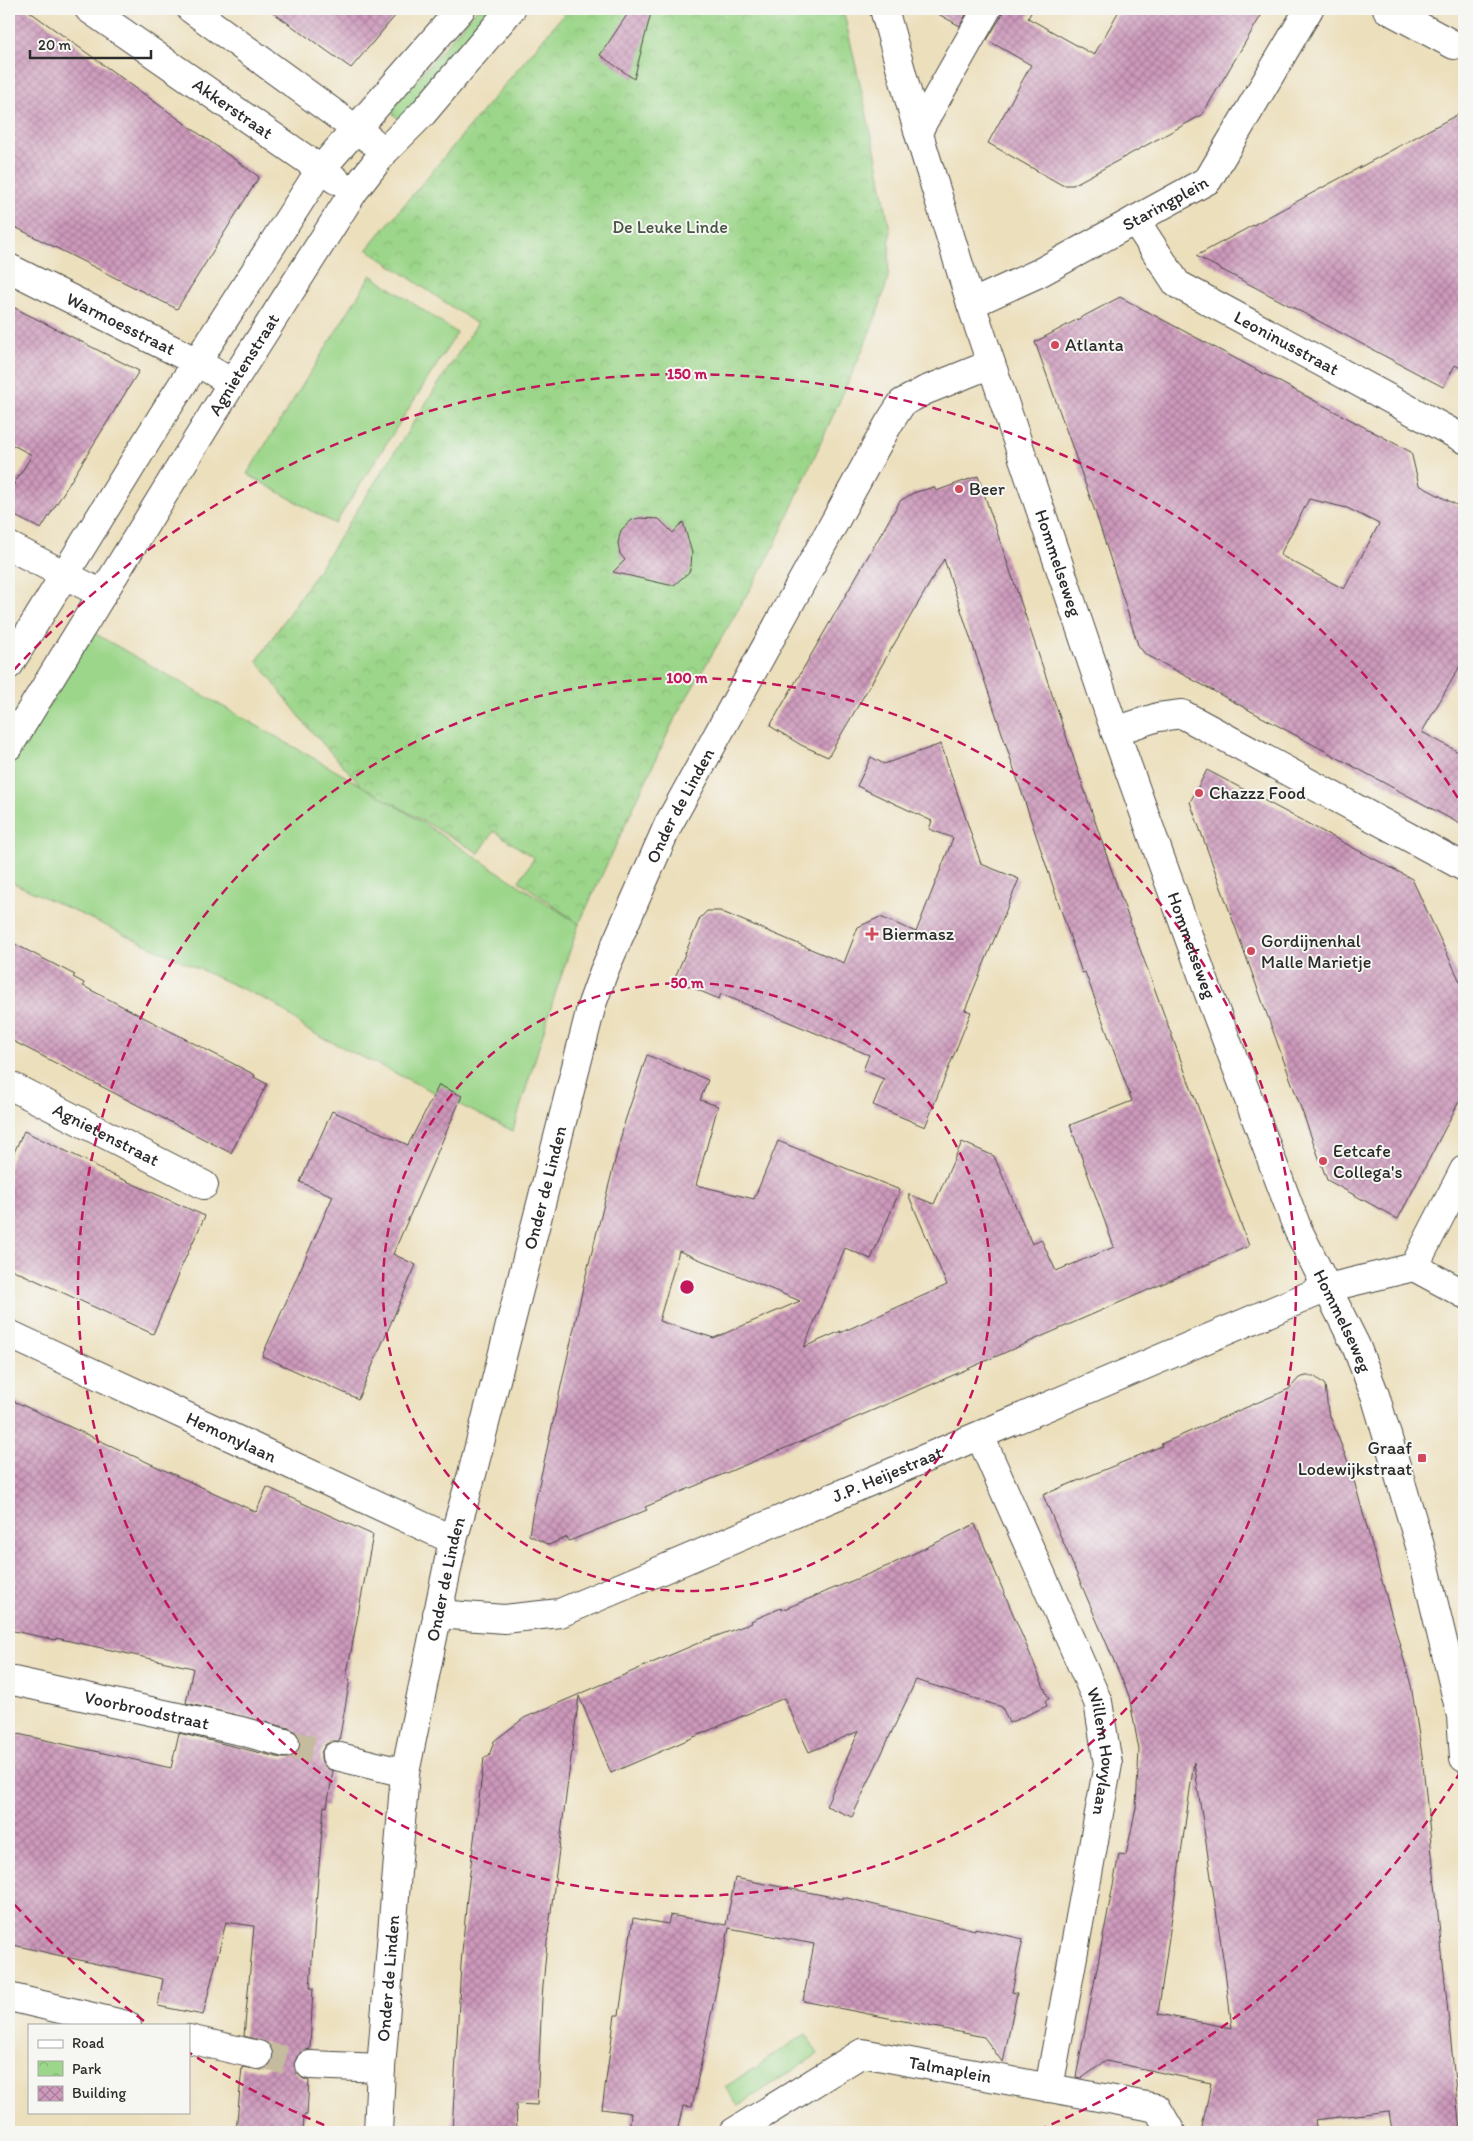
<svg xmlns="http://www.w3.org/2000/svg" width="1473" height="2141" font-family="Itim,sans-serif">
  <defs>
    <pattern id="park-crowns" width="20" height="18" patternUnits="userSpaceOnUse" patternTransform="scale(1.25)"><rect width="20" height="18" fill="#9cd68a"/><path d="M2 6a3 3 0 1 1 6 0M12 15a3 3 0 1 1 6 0" fill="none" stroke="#87b877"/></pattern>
    <pattern id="building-cross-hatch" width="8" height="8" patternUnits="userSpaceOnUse" patternTransform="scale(1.25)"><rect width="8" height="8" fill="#cd99bc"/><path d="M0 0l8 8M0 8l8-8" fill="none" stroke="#a77d99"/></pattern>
  </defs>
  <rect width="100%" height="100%" fill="#f6f6f2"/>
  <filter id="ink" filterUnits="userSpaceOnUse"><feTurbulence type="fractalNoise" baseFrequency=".02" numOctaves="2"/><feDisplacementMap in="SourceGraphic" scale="10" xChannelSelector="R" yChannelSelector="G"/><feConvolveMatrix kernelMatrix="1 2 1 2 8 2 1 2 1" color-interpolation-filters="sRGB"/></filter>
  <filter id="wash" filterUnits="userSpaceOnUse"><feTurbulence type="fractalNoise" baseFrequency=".0096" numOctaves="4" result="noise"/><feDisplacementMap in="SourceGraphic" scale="20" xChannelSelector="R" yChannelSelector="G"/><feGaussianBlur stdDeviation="1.12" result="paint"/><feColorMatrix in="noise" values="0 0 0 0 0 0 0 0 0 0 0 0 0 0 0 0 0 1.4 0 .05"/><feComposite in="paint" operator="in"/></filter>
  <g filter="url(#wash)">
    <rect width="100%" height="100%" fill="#ecdfbc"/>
    <!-- grass -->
    <g fill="#9cd68a" stroke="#64805a">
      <polygon points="477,9 501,9 403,123 390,111"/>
      <polygon points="371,275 457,333 335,524 247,474"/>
      <polygon points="94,633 387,800 579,924 556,991 513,1131 307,1030 275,1004 9,881 9,770"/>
      <polygon points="806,2034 818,2054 738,2106 725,2087"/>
    </g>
    <!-- park -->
    <polygon fill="url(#park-crowns)" stroke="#64805a" points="568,9 843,9 876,155 890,231 888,279 877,314 862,351 771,553 676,716 579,924 519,881 534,858 494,831 479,853 362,786 310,730 257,661 334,546 477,324 367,249"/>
    <g id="blocks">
      <!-- building -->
      <g fill="url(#building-cross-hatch)" fill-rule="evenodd">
        <polygon points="9,9 26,9 259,177 177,309 9,224"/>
        <polygon points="268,9 401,9 351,68"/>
        <polygon points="631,9 652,9 634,79 600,55"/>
        <polygon points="929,9 969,9 960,26"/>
        <polygon points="1003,9 1033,9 1028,18 1094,55 1120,9 1265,9 1202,115 1073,185 1062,185 988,143 1031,65 987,40 1001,17"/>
        <polygon points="1464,111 1464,370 1455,365 1443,387 1196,256"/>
        <path d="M1120 297 1411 452 1419 485 1464 509V659L1422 732 1464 755V826L1145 654 1138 645 1096 514 1035 342ZM1309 499 1347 508 1379 524 1344 589 1280 555Z"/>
        <polygon points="9,305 139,371 41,529 9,513 9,492 32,455 9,443"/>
        <path d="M978 476 1118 889 1249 1246 807 1439 645 1507 647 1510 569 1541 567 1537 549 1545 529 1535 532 1516 584 1283 625 1121 647 1055 708 1080 700 1100 718 1106 696 1185 754 1199 778 1141 900 1190 871 1259 845 1248 804 1347 841 1331 840 1333 947 1285 908 1194 934 1204 962 1142 994 1156 1032 1244 1041 1239 1056 1271 1114 1247 1070 1125 1132 1101 1085 972 1082 973 944 559 828 757 801 745 770 726 900 501 913 493 934 487 936 491ZM679 1251 800 1301 714 1338 659 1321Z"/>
        <polygon points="639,518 659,519 673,533 683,522 692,553 691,566 689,572 674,585 669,585 613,572 625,560 620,554 618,543 621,530 632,520"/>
        <polygon points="941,744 981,864 1019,879 965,1010 971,1012 925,1127 873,1105 884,1079 863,1070 869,1055 721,994 719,999 674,980 700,918 707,911 720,911 844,963 858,927 880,917 916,932 953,838 929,829 932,821 857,786 871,757 884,764"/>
        <polygon points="1207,770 1412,879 1464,990 1464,1092 1398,1219 1327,1180 1190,802"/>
        <polygon points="9,941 75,975 73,977 84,983 83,986 255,1075 254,1077 267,1084 231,1153 9,1039"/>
        <polygon points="439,1085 462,1096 393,1254 416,1265 358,1399 262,1356 333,1196 300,1182 332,1111 408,1145"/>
        <polygon points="24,1131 95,1165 95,1167 205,1216 178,1274 179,1275 153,1334 9,1268 9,1163"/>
        <path d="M1306 1376H1314L1325 1385 1328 1411 1351 1470 1411 1685 1422 1755 1460 2132H1392L1389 2111 1315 2120 1317 2132H1201L1211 2083 1106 2061 1082 2078 1076 2077 1119 1854 1126 1855 1136 1808 1139 1750 1129 1696 1043 1495 1162 1446 1161 1444 1289 1389 1299 1378ZM1194 1762 1225 1971 1232 2028 1158 2014Z"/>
        <polygon points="9,1399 256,1512 267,1487 373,1535 346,1678 350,1679 339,1741 331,1741 325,1745 321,1753 321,1760 325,1767 333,1771 327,1807 324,1806 318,1878 310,1988 313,1988 310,2049 302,2051 297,2057 294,2064 296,2073 302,2078 309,2081 307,2115 304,2115 303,2132 236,2132 242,2067 262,2070 270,2065 273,2058 273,2050 268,2043 244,2036 254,1926 226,1922 203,2015 158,2006 163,1979 9,1944 9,1732 171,1768 179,1733 281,1758 288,1758 296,1754 300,1748 300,1740 296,1732 289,1728 186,1703 193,1668 56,1638 56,1640 9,1630"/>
        <polygon points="975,1524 1049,1699 1045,1701 1047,1706 1009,1723 1002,1707 916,1680 852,1817 826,1806 859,1731 809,1752 784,1698 611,1773 579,1696 547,1942 542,1997 537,2105 516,2104 517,2132 452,2132 461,1964 467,1897 484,1758 489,1756 494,1741 524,1718 703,1641 752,1623 751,1621 781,1608 782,1610 890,1565"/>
        <polygon points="735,1878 843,1899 843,1897 975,1930 975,1928 1023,1939 1012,1992 1017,1993 1003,2063 984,2037 803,2001 814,1944 729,1928 692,2107 683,2106 677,2132 629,2132 631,2113 602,2109 615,2015 619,2015 633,1918 668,1924 670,1915 726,1925"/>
      </g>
    </g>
  </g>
  <g filter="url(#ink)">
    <use href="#blocks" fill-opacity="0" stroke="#484641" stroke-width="1"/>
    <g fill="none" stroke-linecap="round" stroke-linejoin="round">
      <!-- minor-tunnel -->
      <g stroke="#c5bb9f" stroke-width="28" stroke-dasharray="28 14" stroke-linecap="butt">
        <polyline points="285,1743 336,1756"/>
        <polyline points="258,2055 310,2065"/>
      </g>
      <!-- minor casing -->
      <g stroke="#484641" stroke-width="30">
        <g id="minor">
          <path id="s1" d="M89 9 336 180"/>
          <polyline points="191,9 372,141"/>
          <path id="s2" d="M884 9 918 131 971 304 1115 731 1209 994 1298 1230 1356 1346 1375 1395 1420 1546 1461 1716 1464 1758"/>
          <polyline points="1387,9 1454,45"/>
          <polyline points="918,131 987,9"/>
          <path id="s3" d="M1135 220 1177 284 1464 439"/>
          <path id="s4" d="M9 268 197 362 232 383"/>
          <path id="s5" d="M971 304 1039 273 1208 180 1309 9"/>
          <polyline points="9,546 102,594"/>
          <polyline points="9,665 166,410 320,170 461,9"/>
          <polyline points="1115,731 1158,717 1182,714 1464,867"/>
          <path id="s6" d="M9 746 232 383 354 191 385 151 423 113 511 9"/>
          <path id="s7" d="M9 1085 204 1185"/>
          <polyline points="1414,1267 1464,1294"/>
          <path id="s8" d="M9 1334 453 1540"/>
          <path id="s9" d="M980 1436 1098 1702 1108 1764 1049 2088"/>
          <path id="s10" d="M437 1614 504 1619 560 1613 1327 1288 1414 1267 1464 1170"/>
          <path id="s11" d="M9 1680 241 1731 285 1743"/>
          <polyline points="336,1756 405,1773"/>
          <polyline points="9,1997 127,2025"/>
          <polyline points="189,2039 258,2055"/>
          <polyline points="310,2065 381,2068"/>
          <path id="s12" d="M378 2132 381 2068 405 1773 453 1540 472 1474 592 1004 604 971 668 825 889 423 902 403 924 391 991 364"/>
          <path id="s13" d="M734 2132 862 2053 1157 2108 1171 2132"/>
        </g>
      </g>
      <!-- minor -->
      <use href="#minor" stroke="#fff" stroke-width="28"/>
    </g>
  </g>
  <!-- distance rings -->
  <g fill="none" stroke="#c2185b" stroke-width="2.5" stroke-dasharray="9 6">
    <circle cx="687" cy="1287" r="304"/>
    <circle cx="687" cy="1287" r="609"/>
    <path d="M1461 1771A913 913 0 0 1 1036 2131M338 2131A913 913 0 0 1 190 2053M144 2021A913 913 0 0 1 14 1904M14 670A913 913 0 0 1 1461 803"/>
  </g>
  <!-- markers -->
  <g fill="#d1495b" stroke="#f6f6f2" stroke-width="2">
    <circle cx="1055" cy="345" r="5"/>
    <circle cx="959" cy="489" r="5"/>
    <circle cx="1199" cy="793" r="5"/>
    <path d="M869.5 926.5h5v5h5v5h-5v5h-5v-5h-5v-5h5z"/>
    <circle cx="1251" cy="951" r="5"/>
    <circle cx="1323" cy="1161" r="5"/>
    <rect x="1417" y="1453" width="10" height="10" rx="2.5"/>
  </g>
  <g text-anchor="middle" stroke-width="4" stroke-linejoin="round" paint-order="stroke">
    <!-- street labels -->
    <g font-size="18" fill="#2b2b2b" stroke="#f6f6f2">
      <text dy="6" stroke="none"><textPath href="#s1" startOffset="175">Akkerstraat</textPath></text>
      <text dy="6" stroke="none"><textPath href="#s5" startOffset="219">Staringplein</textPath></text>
      <text dy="6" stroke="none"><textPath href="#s4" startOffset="125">Warmoesstraat</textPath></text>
      <text dy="6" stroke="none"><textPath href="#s3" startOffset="201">Leoninusstraat</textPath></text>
      <text dy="6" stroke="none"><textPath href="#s6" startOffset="448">Agnietenstraat</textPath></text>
      <text dy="6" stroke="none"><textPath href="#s2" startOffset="581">Hommelseweg</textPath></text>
      <text dy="6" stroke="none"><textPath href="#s12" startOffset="1369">Onder de Linden</textPath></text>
      <text dy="6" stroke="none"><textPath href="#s2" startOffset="986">Hommelseweg</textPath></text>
      <text dy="6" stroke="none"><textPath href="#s7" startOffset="109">Agnietenstraat</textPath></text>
      <text dy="6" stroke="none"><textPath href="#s12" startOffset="962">Onder de Linden</textPath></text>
      <text dy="6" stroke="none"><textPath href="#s2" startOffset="1391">Hommelseweg</textPath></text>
      <text dy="6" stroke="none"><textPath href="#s8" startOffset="245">Hemonylaan</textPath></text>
      <text dy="6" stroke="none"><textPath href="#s10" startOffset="479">J.P. Heijestraat</textPath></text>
      <text dy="6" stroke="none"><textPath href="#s12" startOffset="558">Onder de Linden</textPath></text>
      <text dy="6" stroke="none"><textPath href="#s11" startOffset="141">Voorbroodstraat</textPath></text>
      <text dy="6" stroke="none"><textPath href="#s9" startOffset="341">Willem Hovylaan</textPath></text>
      <text dy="6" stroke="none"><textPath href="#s12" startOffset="154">Onder de Linden</textPath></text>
      <text dy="6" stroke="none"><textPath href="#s13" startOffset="240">Talmaplein</textPath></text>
    </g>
    <!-- park labels -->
    <g font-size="18" fill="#475643" stroke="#f6f6f2">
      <text x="670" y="233">De Leuke Linde</text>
    </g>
    <!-- poi labels -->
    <g font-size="18" fill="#2b2b2b" stroke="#f6f6f2" text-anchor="start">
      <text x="1065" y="351">Atlanta</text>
      <text x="969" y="495">Beer</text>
      <text x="1209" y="799">Chazzz Food</text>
      <text x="882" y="940">Biermasz</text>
      <text x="1261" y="947">Gordijnenhal<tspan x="1261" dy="21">Malle Marietje</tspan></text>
      <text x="1333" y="1157">Eetcafe<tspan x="1333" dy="21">Collega's</tspan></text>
      <text x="1412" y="1454" text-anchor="end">Graaf<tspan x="1412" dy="21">Lodewijkstraat</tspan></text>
    </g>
  </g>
  <circle cx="687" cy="1287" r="8" fill="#c2185b" stroke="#f6f6f2" stroke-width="2.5"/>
  <g font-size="15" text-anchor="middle" font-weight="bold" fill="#c2185b" stroke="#f6f6f2" stroke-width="4" stroke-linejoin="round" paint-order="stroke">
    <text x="687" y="379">150 m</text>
    <text x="687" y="683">100 m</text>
    <text x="687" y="988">50 m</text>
  </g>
  <!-- margin -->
  <rect width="1473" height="2141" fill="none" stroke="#f6f6f2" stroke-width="30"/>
  <!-- legend -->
  <rect x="28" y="2024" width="162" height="90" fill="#f6f6f2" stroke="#a5a5a2"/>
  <rect x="38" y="2040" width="25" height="8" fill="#ffffff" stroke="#a5a5a2"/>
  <text x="72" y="2048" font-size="15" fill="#2b2b2b">Road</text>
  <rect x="38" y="2061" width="25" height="15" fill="url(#park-crowns)" stroke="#a5a5a2"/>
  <text x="72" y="2074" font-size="15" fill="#2b2b2b">Park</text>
  <rect x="38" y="2086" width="25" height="15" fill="url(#building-cross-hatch)" stroke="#a5a5a2"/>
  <text x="72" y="2098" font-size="15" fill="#2b2b2b">Building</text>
  <!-- scale -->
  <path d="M30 50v8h121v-8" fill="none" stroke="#2b2b2b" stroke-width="2.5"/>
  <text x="38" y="50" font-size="15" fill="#2b2b2b" stroke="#f6f6f2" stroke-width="4" paint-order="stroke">20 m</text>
</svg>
